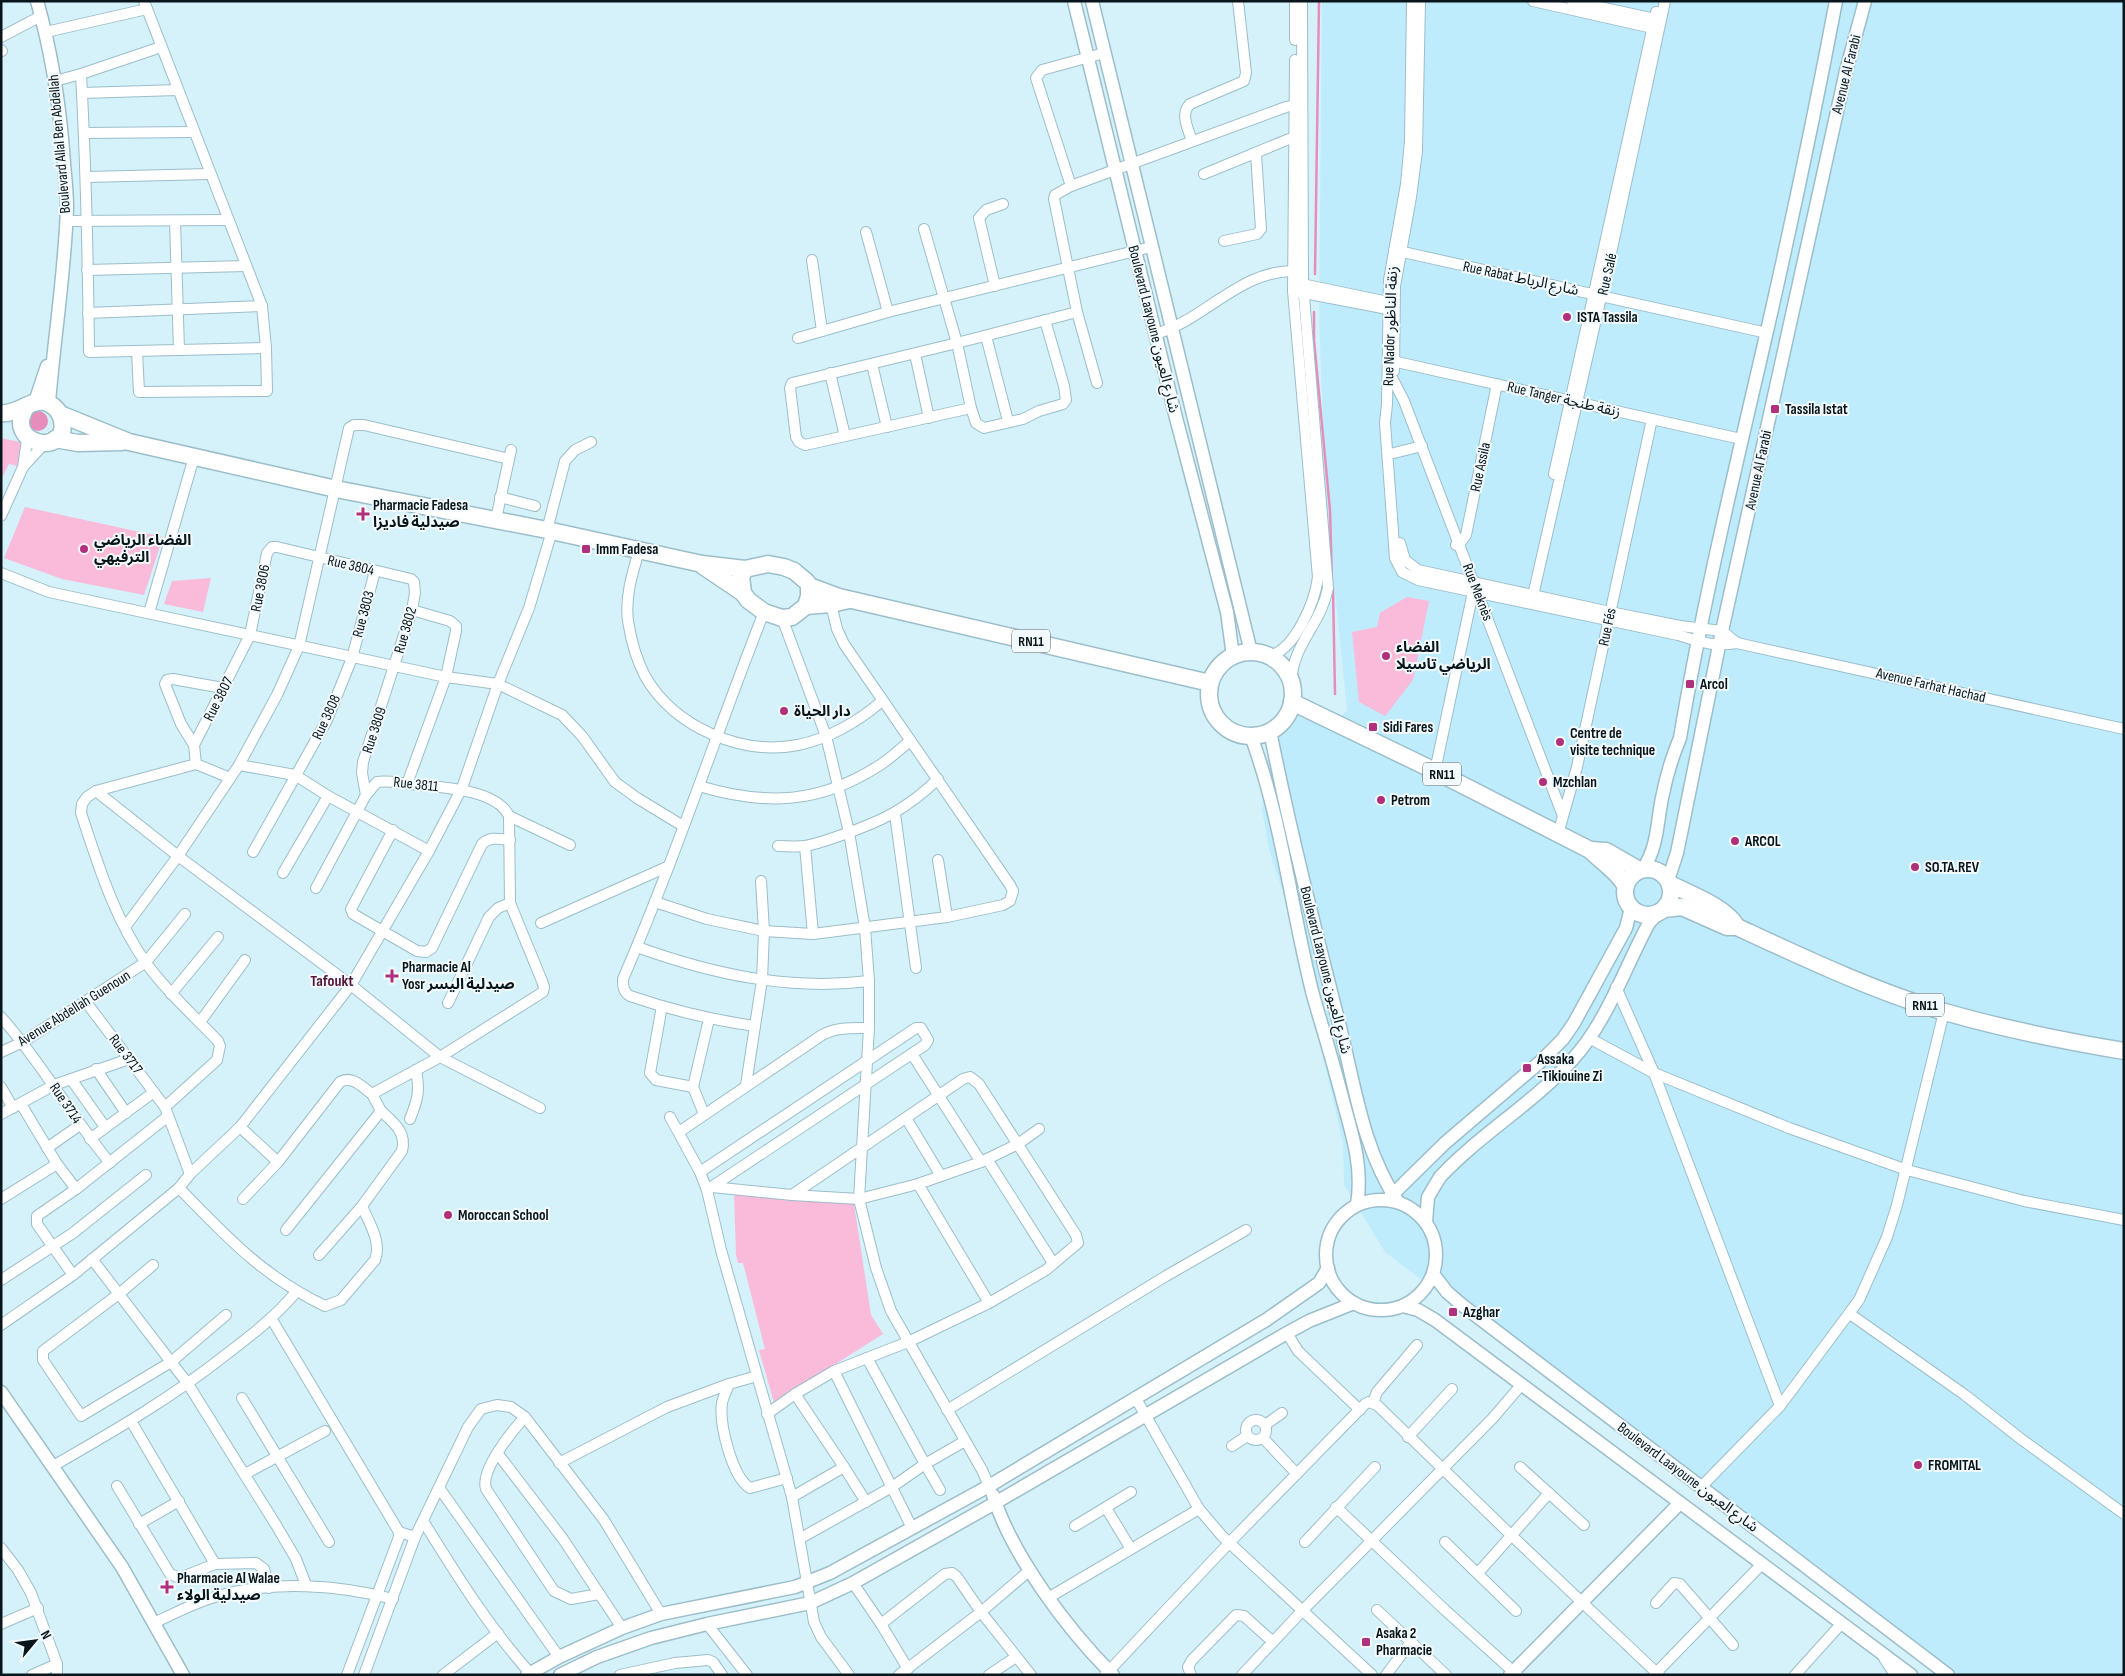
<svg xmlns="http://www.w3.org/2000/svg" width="2125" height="1676" font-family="'Sofia Sans Condensed','Noto Sans Arabic',sans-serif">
  <rect width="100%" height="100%" fill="#d5f2fb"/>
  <!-- built -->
  <polygon fill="#bfecfc" points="1322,1 2124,1 2124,1675 1940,1675 1385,1252 1344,1185 1343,1143 1291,918 1269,849 1262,810 1266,764 1269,751 1290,725 1295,715 1329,729 1347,710 1326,504 1319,316"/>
  <!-- green -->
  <g fill="#fabad9">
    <polygon points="1,438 25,443 17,466 9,464 1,480"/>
    <polygon points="25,507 163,537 144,595 62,579 4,558"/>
    <polygon points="211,578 203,612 164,604 172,581"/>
    <polygon points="1407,597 1429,601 1413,680 1385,716 1359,702 1352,632 1377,627 1380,613"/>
    <polygon points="734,1194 854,1204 871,1315 883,1334 774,1403 759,1350 765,1349 743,1263 738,1263 736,1255"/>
  </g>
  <!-- water -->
  <circle fill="#e78dbb" cx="38" cy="421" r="10"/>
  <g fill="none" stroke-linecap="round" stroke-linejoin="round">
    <!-- stream -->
    <g stroke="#e78dbb" stroke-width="2.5">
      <polyline points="1315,274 1319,1"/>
      <polyline points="1314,312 1314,340 1330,510 1332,582"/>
      <polyline points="1333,588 1335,694"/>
    </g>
    <!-- minor casing -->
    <g stroke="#9bbeca" stroke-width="12">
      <g id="minor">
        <path d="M1412 1 1410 141 1406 184 1389 280 1387 404 1385 423 1395 558 1402 572 1418 580 1678 635C1701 642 1713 647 1737 643L2124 729"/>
        <polyline points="1533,1 1657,29"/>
        <polyline points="1572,1 1660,20"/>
        <polyline points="46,32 147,9"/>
        <polyline points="1,37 41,16"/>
        <polyline points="1295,40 1295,1"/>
        <polyline points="1,50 2,51"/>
        <path d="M81 74C86 167 88 259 89 352L266 348"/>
        <polyline points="55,81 81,74 161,47"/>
        <polyline points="82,93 178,90"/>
        <polyline points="84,133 194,132"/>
        <path d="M1192 141C1188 129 1180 114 1190 104L1244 81 1246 73 1238 1"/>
        <polyline points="1204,174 1289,139 1301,139"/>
        <polyline points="86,177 210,174"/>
        <polyline points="1071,186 1036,78 1042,70 1104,53"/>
        <polyline points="66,221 228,220"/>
        <polyline points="175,221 179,350"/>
        <polyline points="924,229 957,343 1077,312"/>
        <polyline points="866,232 888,312"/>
        <polyline points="1224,241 1257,234 1261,229 1256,154"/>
        <polyline points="1394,250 1767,333"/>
        <polyline points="812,260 822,331"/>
        <polyline points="87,270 246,266"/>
        <polyline points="1297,283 1393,303"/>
        <polyline points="995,286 979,218 986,210 1003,204"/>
        <polyline points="1299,292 1393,310"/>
        <polyline points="88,313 262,306"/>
        <path d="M1156 334C1208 318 1241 268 1299 271"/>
        <polyline points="986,336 1008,421"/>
        <polyline points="798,338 888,312 1151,247"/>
        <polygon points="957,343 971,408 805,445 799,442 796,437 790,388 792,383"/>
        <polyline points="137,351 139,392 267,391 266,348 262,306 144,1"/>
        <polyline points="915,354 929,418"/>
        <polyline points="1388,360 1741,439"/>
        <polyline points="872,364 887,427"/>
        <polyline points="1388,370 1404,401 1563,816"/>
        <polyline points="1394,371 1395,286 1411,197 1417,151 1420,1"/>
        <polyline points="830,373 845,436"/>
        <polyline points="1097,383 1077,312 1054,199 1055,195 1071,186 1286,107 1299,104"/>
        <polyline points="971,408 976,423 984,428 1023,419 1039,411 1063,404 1066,400 1064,386 1045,320"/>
        <polyline points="1394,453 1422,446"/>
        <polyline points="24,466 44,444"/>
        <polyline points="1554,474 1656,12"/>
        <polyline points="500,497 535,506"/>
        <polyline points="1,516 23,467 27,440"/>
        <polyline points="496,519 511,450"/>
        <polyline points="547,530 565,461 575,450 591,442"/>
        <polyline points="1400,543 1405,560 1418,570 1610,612 1680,626 1722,631 1737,643"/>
        <polyline points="1456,545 1460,543 1466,535 1497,384"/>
        <path d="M639 551C632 574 625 597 628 621 631 640 636 659 645 676 674 727 741 756 798 745 828 739 859 721 882 701"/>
        <polyline points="1,573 49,592 446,677 498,684 562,715 582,736 615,782 637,798 683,826"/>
        <polyline points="1532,600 1610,258 1665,1"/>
        <polyline points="149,613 194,457"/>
        <polyline points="782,618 826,736 849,832 865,928 869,981 869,1028 859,1199 876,1268 891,1311 982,1470 989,1486"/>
        <path d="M1269 656C1295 650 1315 602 1318 577L1293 291 1295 60"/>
        <path d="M1291 684C1292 644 1321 625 1328 588L1303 284 1302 1"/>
        <polyline points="194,745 181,724 165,684 167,680 173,679 223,688"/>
        <polyline points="196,764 194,745 250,635 267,553 272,547 277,547 411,579 414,582 415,593 412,610 363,762 362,773 366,795"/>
        <polyline points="239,765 295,775 328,796 429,851"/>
        <polyline points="1435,771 1473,592"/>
        <polyline points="407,784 446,677 456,631 456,626 450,621 412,610"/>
        <path d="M699 786C766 806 820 804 880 765 891 758 900 749 910 741"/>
        <path d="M96 791 178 856 351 985 240 1127 190 1174 179 1188C226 1236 262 1276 325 1306L341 1300 375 1260C382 1242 369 1223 362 1206"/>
        <polyline points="895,814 916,968"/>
        <polyline points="509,816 570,845"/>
        <path d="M393 830 351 909 353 914 417 951 426 952 432 948 482 844C490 836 500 839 510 840"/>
        <polyline points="1558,834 1577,767 1652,419"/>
        <path d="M778 846C787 846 796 847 805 846 817 844 830 839 842 835 882 821 907 809 938 779"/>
        <polyline points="805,846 813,934"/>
        <polyline points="253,852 327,720 352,658 375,571"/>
        <polyline points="938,860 947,917"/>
        <polyline points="283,873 328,796"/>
        <path d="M316 888 366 795 377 782C388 780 398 783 409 784 436 787 496 788 509 816L510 903 542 981 544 987 543 992 440 1057 351 985 429 851 462 788 498 684 529 608 552 531"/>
        <polyline points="655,902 707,919 764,931 813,934 947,917 1003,905 1010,901 1013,891 1010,885 844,644 837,629 831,604"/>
        <polyline points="541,923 669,866"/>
        <polyline points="125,927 178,856 239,765 277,695 299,646 349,428 354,425 364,425 509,459"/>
        <path d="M637 947C712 974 789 991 869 981"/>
        <polyline points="1616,987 1654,1073 1780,1406"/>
        <polyline points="171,994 218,937"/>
        <polyline points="86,1002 165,1107 190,1174"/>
        <polyline points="448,1003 489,917 498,908 510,903"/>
        <polyline points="662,1006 650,1073 656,1080 693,1087 709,1019"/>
        <path d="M1 1017C42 1063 71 1116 110 1163"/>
        <polyline points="200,1022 245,960"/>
        <path d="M755 1026C712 1020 671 1010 630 996 623 992 623 986 623 979 675 859 716 734 764 612"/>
        <polyline points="1589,1038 1654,1073 1789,1128 1907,1170 2024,1201 2124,1220"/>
        <polyline points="1,1052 23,1042 146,962 185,914"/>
        <polyline points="912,1054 981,1162"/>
        <polyline points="96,1069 126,1113"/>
        <polyline points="71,1079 105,1127"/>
        <polyline points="746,1085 762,980 764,931 761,881"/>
        <polyline points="1,1087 13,1108"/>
        <polyline points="693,1087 704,1114"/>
        <polyline points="21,1104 57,1164 76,1189"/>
        <path d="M165 1107 217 1060 220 1046 218 1041C194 1016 167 992 146 963 114 918 98 864 81 813L82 804 87 797 96 791 196 764 230 778"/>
        <polyline points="1,1114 54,1085 129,1059"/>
        <polyline points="670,1117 700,1172 707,1190 721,1250 792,1497 814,1622 821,1637 849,1675"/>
        <polyline points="906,1118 941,1176"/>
        <path d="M410 1119C418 1099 420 1091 416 1070"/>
        <polyline points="240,1127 278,1162"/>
        <path d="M679 1132 822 1035C837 1027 852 1028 869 1028"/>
        <polyline points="90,1139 154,1092"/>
        <polyline points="47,1148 80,1125"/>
        <polyline points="987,1159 1053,1263"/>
        <polyline points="700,1172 916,1028 921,1028 928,1040 925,1045 707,1190"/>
        <polyline points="918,1184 989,1303"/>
        <polyline points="712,1187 792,1195 859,1199 918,1184 981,1162 1018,1144 1039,1129"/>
        <polyline points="1,1199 57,1164"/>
        <path d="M243 1199 278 1162 340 1082C352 1075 362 1087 372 1094L440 1057 540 1108"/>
        <polyline points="286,1230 381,1111 372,1094"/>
        <path d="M319 1255 362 1206 402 1151C407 1132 393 1122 381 1111"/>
        <polyline points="92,1259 188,1384 276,1525 296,1559 306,1585"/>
        <polyline points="153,1265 120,1293 43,1351 43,1360 81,1416 171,1362 226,1315"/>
        <polyline points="73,1275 37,1224 37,1216 76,1189 167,1117"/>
        <polyline points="1,1280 73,1233 146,1175"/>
        <polyline points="1850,1314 1965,1395 2021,1439 2124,1514"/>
        <polyline points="271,1318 399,1532 399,1537 347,1675"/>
        <polyline points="1,1325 73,1275 179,1188"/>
        <polyline points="1287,1333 1298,1351 1360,1410"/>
        <polyline points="834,1371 912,1528"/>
        <path d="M757 1376 729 1384C727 1390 723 1397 722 1403 719 1424 732 1477 750 1488L787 1478"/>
        <polyline points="1135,1397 1199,1509 1222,1536 1372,1675"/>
        <polyline points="242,1398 329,1542"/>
        <polyline points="1373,1403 1377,1392 1417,1345"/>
        <polyline points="947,1410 1166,1276 1246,1230"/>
        <polyline points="767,1414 795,1394 834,1371 908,1342 989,1303 1046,1270 1078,1243 1076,1235 979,1084 970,1077 963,1079 792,1195"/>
        <circle cx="1256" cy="1430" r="10"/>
        <polyline points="131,1421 215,1564"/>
        <polyline points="1265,1425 1282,1413"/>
        <polyline points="1408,1437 1452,1389"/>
        <polyline points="1263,1438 1297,1474"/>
        <polyline points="1232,1446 1247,1436"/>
        <polyline points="498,1454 563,1539 622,1628"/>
        <polyline points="559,1463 667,1407 729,1384"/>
        <path d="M53 1466C114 1431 173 1397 228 1353 253 1334 276 1316 296 1292"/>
        <polyline points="844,1467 866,1502"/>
        <polyline points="1520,1467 1584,1525"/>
        <polyline points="245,1474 325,1431"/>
        <polyline points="117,1486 170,1574 180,1578 215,1564 256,1563 264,1569 269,1588"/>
        <polyline points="1702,1486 1780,1406 1859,1300 1887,1237 1897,1205 1944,1012"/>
        <polyline points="440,1489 559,1657"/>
        <polyline points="940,1490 925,1464 965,1441"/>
        <polyline points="792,1497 844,1467 795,1394"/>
        <polyline points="1336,1507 1445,1610 1517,1675"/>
        <polyline points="1106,1508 1131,1549"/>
        <path d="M423 1521C456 1574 488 1626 530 1673"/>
        <polyline points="139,1524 179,1501"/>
        <polyline points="1075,1526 1131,1492"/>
        <polyline points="399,1532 415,1537 468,1427 481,1409 497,1405 511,1407 525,1417"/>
        <polyline points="801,1538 892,1487 925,1464 867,1358"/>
        <polyline points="1305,1542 1375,1467"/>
        <polyline points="1445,1542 1516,1611"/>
        <polyline points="1,1548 18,1570 31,1593 57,1664 57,1675"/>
        <polyline points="1478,1573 1549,1493"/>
        <polyline points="853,1583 881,1624 908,1669"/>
        <path d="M599 1594 571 1599 554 1591 486 1489C480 1470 512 1431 525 1417L604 1520 661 1614"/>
        <polyline points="1048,1598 1199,1509"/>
        <polyline points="1656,1603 1674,1583 1680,1584 1733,1645"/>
        <polyline points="1377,1610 1446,1675"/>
        <path d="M154 1623C175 1613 196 1602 218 1596 272 1580 340 1585 393 1599"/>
        <polyline points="1,1624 38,1608"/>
        <polyline points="707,1624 747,1675"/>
        <polyline points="881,1624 945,1574 952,1573 957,1577 981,1612 1031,1675"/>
        <polyline points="1884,1658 1895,1675"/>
        <polyline points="32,1675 57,1664"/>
        <polyline points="364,1675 415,1537"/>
        <polyline points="443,1675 498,1633"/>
        <polyline points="620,1675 675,1663 708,1660 713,1662 722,1675"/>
        <polyline points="899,1675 981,1612 1030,1570"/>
        <polyline points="989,1675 1016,1657"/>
        <polyline points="1105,1675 1230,1542 1365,1404 1369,1402 1377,1405 1512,1536 1659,1675"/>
        <polyline points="1191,1675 1188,1667 1192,1660 1236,1615 1244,1616 1273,1642"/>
        <polyline points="1242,1675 1302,1611 1492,1419 1522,1384"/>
        <polyline points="1386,1675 1411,1642"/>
        <polyline points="1654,1675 1762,1564"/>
        <polyline points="1795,1675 1842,1623"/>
      </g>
    </g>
    <!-- tertiary casing -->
    <g stroke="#9bbeca" stroke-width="15">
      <g id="tertiary">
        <path d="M37 1C51 50 59 100 63 150 64 169 67 188 67 207 65 273 54 338 49 403L51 404"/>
        <polyline points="1074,1 1175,414 1227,612 1233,656"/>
        <polyline points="1092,1 1251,652"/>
        <polyline points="35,402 47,366"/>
        <path d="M1270 731C1290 831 1315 929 1340 1027 1355 1087 1363 1150 1398 1202"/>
        <path d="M1251 736C1282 820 1291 909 1313 995 1323 1030 1334 1065 1343 1101 1353 1137 1363 1168 1357 1205"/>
        <path d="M1643 869C1658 847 1657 822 1662 798 1666 777 1672 757 1680 738 1703 601 1736 466 1767 331 1792 221 1815 112 1836 1"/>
        <polyline points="1668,880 1677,853 1722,631 1846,71 1865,1"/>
        <circle cx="1381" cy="1255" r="55"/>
        <polyline points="1387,1200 1445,1143 1540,1062 1563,1039 1574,1023 1626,928 1631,908"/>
        <path d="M1426 1222 1428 1197 1440 1177C1480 1134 1534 1103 1573 1059 1607 1022 1625 967 1649 923L1658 913"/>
        <polyline points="1433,1274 1447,1292 1462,1305 1948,1675"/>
        <polyline points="1403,1306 1418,1310 1435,1320 1911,1675"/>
        <polyline points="1,1392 122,1567 183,1675"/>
        <path d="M993 1495C1012 1556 1068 1630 1113 1675"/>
        <polyline points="527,1675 559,1657 622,1628 661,1614 795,1587 830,1573 989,1486 1266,1320 1319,1283 1328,1268"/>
        <polyline points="560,1675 597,1657 651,1638 707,1624 810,1603 853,1583 995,1503 1287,1333 1309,1321 1354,1303"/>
        <polyline points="1510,1675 1680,1503"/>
      </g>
    </g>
    <!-- primary casing -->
    <g stroke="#9bbeca" stroke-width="19">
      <g id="primary">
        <path d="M1 413C17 415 30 399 45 402 52 404 59 410 61 417 74 459 0 446 27 406"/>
        <polyline points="60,414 129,442 336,489 547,530 702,564 745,569 768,564 784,567 794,571 807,582 809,586 809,596 806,606 792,617 782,618 764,612 748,600 743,593 741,577 745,569"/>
        <polyline points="55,439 78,443 122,442"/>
        <polyline points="703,566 743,593"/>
        <polyline points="809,586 839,597 1210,683"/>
        <polyline points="806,606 831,604 849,600"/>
        <circle cx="1251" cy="694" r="42"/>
        <path d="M1292 702 1435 771 1590 850C1602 862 1617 871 1625 885"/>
        <polyline points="1590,850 1606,851 1639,870"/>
        <circle cx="1648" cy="892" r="23"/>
        <path d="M1670 884C1690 894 1726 907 1737 927"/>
        <path d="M1664 909 1682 907 1727 927H1737C1802 957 1876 992 1945 1012 2004 1029 2064 1041 2124 1051"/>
      </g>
    </g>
    <!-- minor -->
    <use href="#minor" stroke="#fff" stroke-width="10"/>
    <!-- tertiary -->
    <use href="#tertiary" stroke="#fff" stroke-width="12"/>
    <!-- primary -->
    <use href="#primary" stroke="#fff" stroke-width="16"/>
  </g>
  <!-- markers -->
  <g fill="#b1307c" stroke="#f3fafd" stroke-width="2">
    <circle cx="1567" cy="317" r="5"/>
    <rect x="1770" y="404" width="10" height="10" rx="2.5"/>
    <path d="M360.5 506.5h5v5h5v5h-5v5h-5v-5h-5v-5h5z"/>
    <circle cx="84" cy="549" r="5"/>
    <rect x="581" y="544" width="10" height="10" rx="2.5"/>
    <circle cx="1386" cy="656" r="5"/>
    <rect x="1685" y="679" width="10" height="10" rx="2.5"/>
    <circle cx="784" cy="711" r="5"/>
    <rect x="1368" y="722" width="10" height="10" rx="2.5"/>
    <circle cx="1560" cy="742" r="5"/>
    <circle cx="1543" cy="782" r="5"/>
    <circle cx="1381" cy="800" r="5"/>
    <circle cx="1735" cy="841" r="5"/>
    <circle cx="1915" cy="867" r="5"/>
    <path d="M389.5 968.5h5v5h5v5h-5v5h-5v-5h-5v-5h5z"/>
    <rect x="1522" y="1063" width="10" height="10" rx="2.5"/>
    <circle cx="448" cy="1215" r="5"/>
    <rect x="1448" y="1307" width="10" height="10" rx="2.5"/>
    <circle cx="1918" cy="1465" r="5"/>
    <path d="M164.5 1579.5h5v5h5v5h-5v5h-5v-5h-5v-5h5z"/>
    <rect x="1361" y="1637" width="10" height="10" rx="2.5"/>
  </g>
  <g text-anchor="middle" stroke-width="4" stroke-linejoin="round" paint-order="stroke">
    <!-- shield labels -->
    <g fill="#f3fafd" stroke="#4e5a5e" stroke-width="1">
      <rect x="1012" y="629.5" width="38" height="23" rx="4"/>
      <rect x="1423" y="762.5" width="38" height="23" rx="4"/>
      <rect x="1906" y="993.5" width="38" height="23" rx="4"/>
    </g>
    <g font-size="14" font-weight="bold" fill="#08151a">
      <text x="1031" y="646">RN11</text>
      <text x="1442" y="779">RN11</text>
      <text x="1925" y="1010">RN11</text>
    </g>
    <!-- street labels -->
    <g font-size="15" fill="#08151a" stroke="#f3fafd">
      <text transform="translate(1846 74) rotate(-76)" y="5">Avenue Al Farabi</text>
      <text transform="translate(59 144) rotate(-95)" y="5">Boulevard Allal Ben Abdellah</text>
      <text transform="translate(1607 274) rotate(-77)" y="5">Rue Salé</text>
      <text transform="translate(1521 278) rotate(12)" y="5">Rue Rabat شارع الرباط</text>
      <text transform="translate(1390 326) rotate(-88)" y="5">Rue Nador زنقة الناظور</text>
      <text transform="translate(1154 329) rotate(76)" y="5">Boulevard Laayoune شارع العيون</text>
      <text transform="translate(1564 399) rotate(13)" y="5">Rue Tanger زنقة طنجة</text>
      <text transform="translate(1480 467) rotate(-78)" y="5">Rue Assila</text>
      <text transform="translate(1758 470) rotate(-78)" y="5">Avenue Al Farabi</text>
      <text transform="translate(351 565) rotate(13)" y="5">Rue 3804</text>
      <text transform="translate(260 588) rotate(-79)" y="5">Rue 3806</text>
      <text transform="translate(1478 592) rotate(69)" y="5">Rue Meknès</text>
      <text transform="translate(363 614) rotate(-75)" y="5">Rue 3803</text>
      <text transform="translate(1607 627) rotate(-78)" y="5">Rue Fés</text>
      <text transform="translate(405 630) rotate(-74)" y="5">Rue 3802</text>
      <text transform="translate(1931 685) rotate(13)" y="5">Avenue Farhat Hachad</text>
      <text transform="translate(218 699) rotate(-63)" y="5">Rue 3807</text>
      <text transform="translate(326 717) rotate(-65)" y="5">Rue 3808</text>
      <text transform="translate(374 730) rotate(-72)" y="5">Rue 3809</text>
      <text transform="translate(416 784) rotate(6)" y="5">Rue 3811</text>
      <text transform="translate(1326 970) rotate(76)" y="5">Boulevard Laayoune شارع العيون</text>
      <text transform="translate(74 1008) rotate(-32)" y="5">Avenue Abdellah Guenoun</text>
      <text transform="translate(126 1054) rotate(53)" y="5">Rue 3717</text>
      <text transform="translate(66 1103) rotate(56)" y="5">Rue 3714</text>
      <text transform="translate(1688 1477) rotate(37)" y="5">Boulevard Laayoune شارع العيون</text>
    </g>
    <!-- poi labels -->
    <g font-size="15" font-weight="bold" fill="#08151a" stroke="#f3fafd" text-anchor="start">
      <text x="1577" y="322">ISTA Tassila</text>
      <text x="1785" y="414">Tassila Istat</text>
      <text x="373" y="510">Pharmacie Fadesa<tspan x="373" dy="17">صيدلية فاديزا</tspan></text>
      <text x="94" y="545">الفضاء الرياضي<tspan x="94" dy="17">الترفيهي</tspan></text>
      <text x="596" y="554">Imm Fadesa</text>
      <text x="1396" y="652">الفضاء<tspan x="1396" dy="17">الرياضي تاسيلا</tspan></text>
      <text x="1700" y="689">Arcol</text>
      <text x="794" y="716">دار الحياة</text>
      <text x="1383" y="732">Sidi Fares</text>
      <text x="1570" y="738">Centre de<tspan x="1570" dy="17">visite technique</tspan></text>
      <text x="1553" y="787">Mzchlan</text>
      <text x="1391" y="805">Petrom</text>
      <text x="1745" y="846">ARCOL</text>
      <text x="1925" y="872">SO.TA.REV</text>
      <text x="402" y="972">Pharmacie Al<tspan x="402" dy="17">Yosr صيدلية اليسر</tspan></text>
      <text x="1537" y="1064">Assaka<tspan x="1537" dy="17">-Tikiouine Zi</tspan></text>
      <text x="458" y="1220">Moroccan School</text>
      <text x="1463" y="1317">Azghar</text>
      <text x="1928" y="1470">FROMITAL</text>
      <text x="177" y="1583">Pharmacie Al Walae<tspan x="177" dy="17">صيدلية الولاء</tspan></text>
      <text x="1376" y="1638">Asaka 2<tspan x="1376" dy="17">Pharmacie</tspan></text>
    </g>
    <!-- neighbourhood labels -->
    <g font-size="16" font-weight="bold" fill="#56183b" stroke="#f3fafd">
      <text x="332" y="986">Tafoukt</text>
    </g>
  </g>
  <!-- border -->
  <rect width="2125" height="1676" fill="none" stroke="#08151a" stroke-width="5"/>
  <!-- north arrow -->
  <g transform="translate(35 1641) rotate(61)" stroke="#f3fafd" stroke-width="4" paint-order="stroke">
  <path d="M0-4L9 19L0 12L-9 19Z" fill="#08151a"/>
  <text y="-8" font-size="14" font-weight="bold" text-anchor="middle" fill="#08151a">N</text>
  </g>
</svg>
